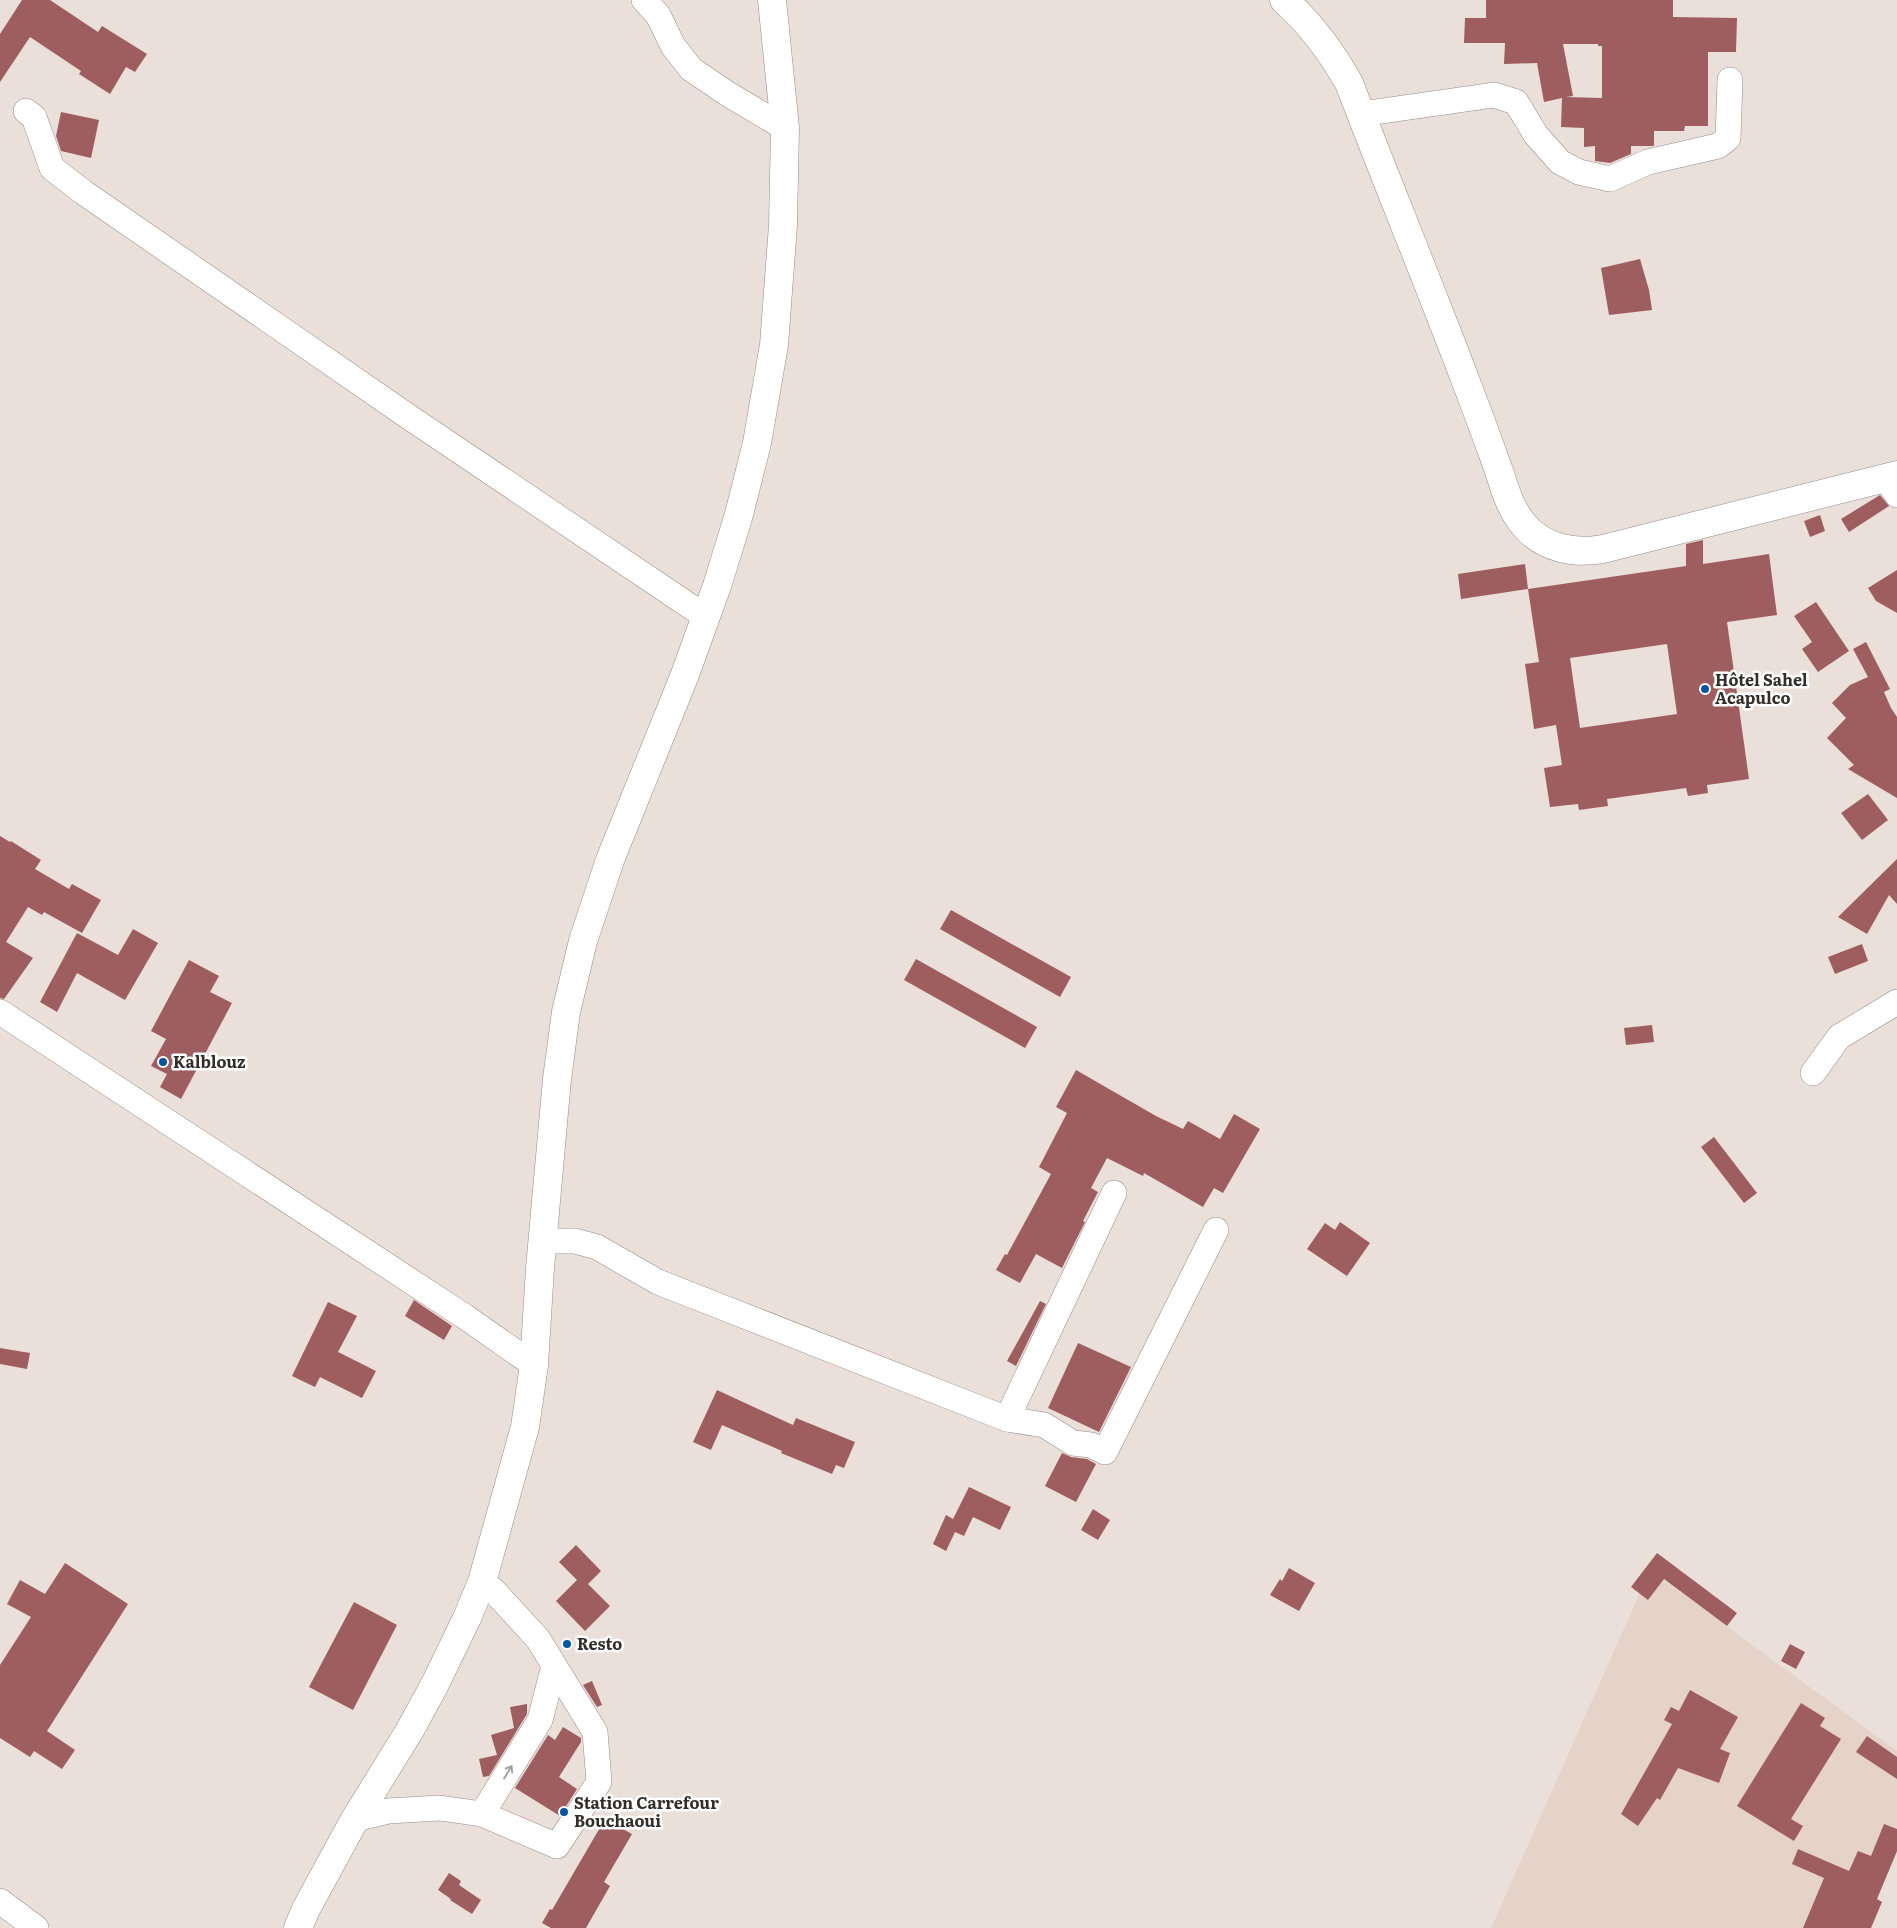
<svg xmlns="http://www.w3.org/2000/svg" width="1897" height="1928" font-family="Literata,serif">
  <rect width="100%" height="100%" fill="#ebdfda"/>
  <!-- built -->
  <polygon fill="#e5d2c9" points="1650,1570 1897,1751 1897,1852 1864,1928 1491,1928"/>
  <!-- building -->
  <g fill="#9e5e60" fill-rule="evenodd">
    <polygon points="22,0 50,0 98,32 102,26 147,54 135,72 126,67 110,94 79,74 81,71 30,37 0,82 0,34"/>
    <path d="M1486 0H1673V17L1737 18 1736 52H1708V126H1685L1684 131H1654V146H1631V154L1610 163 1595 161V146L1584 147V128L1561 127 1562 98 1544 102 1537 63 1504 64 1505 43H1464L1465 18H1486ZM1563 44H1598V46H1602V98L1566 97 1573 96Z"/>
    <polygon points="61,112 99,120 91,158 61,151 56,136"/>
    <polygon points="1640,259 1649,290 1652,310 1609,315 1601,268"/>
    <polygon points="1880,495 1889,506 1849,532 1841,519"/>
    <polygon points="1820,515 1825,531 1810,537 1804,521"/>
    <path d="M1703 540V564L1769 554 1777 615 1727 622 1749 779 1707 785 1708 793 1688 796 1686 788 1607 799 1608 806 1579 810 1578 804 1550 807 1544 768 1562 765 1556 725 1534 729 1525 664 1539 662 1528 589 1686 566V544ZM1667 644 1677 714 1580 728 1570 658Z"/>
    <polygon points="1525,564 1528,589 1461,599 1458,574"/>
    <polygon points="1897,570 1897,613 1876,601 1868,588"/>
    <polygon points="1816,602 1849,651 1818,672 1802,649 1812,642 1794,616"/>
    <polygon points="1866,642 1890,689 1884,692 1891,708 1897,717 1897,798 1848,769 1854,765 1827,738 1846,718 1832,703 1850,685 1868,677 1853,649"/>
    <polygon points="1868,794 1888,820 1862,840 1841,813"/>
    <polygon points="0,836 10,842 11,841 41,860 35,869 69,889 72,884 101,900 82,933 44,912 42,915 28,907 6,942 33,958 4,999 0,998"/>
    <polygon points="1897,859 1897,904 1889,895 1867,934 1838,917"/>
    <polygon points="951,910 1071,977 1060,997 940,929"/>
    <polygon points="133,929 158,943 125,1000 77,973 57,1012 40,1002 77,933 118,955"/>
    <polygon points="1862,944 1868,961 1835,974 1828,957"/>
    <polygon points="916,959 1037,1027 1025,1048 904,980"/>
    <polygon points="189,960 219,976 210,992 232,1003 181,1099 160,1087 167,1074 151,1066 166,1039 151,1031"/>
    <polygon points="1652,1025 1654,1042 1626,1045 1624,1028"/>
    <polygon points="1076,1070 1156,1116 1183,1129 1188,1121 1220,1139 1234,1114 1260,1129 1223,1193 1214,1188 1203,1207 1144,1173 1143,1176 1107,1158 1091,1188 1098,1192 1083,1221 1085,1222 1062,1268 1036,1254 1020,1283 996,1270 1005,1254 1007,1255 1051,1174 1039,1167 1067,1113 1056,1107"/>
    <polygon points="1714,1137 1757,1193 1744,1203 1701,1147"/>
    <polygon points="1340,1222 1370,1243 1347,1276 1307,1249 1325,1223 1335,1230"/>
    <polygon points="414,1300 452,1326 444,1340 405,1316"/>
    <polygon points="1040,1301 1046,1304 1016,1366 1007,1361"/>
    <polygon points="328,1302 357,1316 338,1352 376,1371 362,1398 320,1377 315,1387 292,1376"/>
    <polygon points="1078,1343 1131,1367 1099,1432 1048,1408"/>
    <polygon points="0,1348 30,1353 27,1369 0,1364"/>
    <polygon points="717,1390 793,1425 796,1418 855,1442 844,1468 836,1465 832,1474 781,1453 782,1451 722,1425 711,1450 693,1442"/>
    <polygon points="1062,1453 1071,1457 1087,1459 1096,1464 1076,1502 1045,1486"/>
    <polygon points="969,1487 1011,1507 1000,1530 973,1517 964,1536 955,1532 946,1551 933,1544 946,1515 953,1519"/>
    <polygon points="1093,1509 1110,1520 1098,1540 1081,1530"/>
    <polygon points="576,1545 601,1571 588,1584 610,1606 585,1631 556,1601 577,1580 559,1562"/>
    <polygon points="1657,1553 1737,1613 1727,1626 1664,1579 1648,1600 1631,1587"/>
    <polygon points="65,1563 128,1604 47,1731 75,1750 62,1769 34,1751 30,1757 0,1738 0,1665 31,1617 7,1604 20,1580 45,1594"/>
    <polygon points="1289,1568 1315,1583 1299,1611 1270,1595 1280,1579 1282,1581"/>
    <polygon points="354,1602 397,1625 353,1710 309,1687"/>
    <polygon points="1790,1644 1805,1652 1796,1669 1781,1661"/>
    <polygon points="592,1681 602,1705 597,1707 583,1685"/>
    <polygon points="1690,1690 1738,1717 1720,1749 1730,1753 1719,1783 1678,1768 1660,1800 1657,1798 1638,1826 1621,1814 1672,1724 1664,1720 1671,1707 1679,1711"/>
    <polygon points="1801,1703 1825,1718 1820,1726 1841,1739 1791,1819 1803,1826 1794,1841 1737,1806"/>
    <polygon points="527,1704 527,1714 489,1776 483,1777 479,1759 497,1755 491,1735 514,1728 510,1707"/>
    <polygon points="563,1727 581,1738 581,1742 559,1777 577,1789 560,1816 515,1788 548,1735 555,1740"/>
    <polygon points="1867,1736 1897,1757 1897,1779 1856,1752"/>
    <polygon points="605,1819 632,1834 604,1882 610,1886 586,1928 551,1928 542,1923 550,1909 552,1910"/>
    <polygon points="1884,1824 1897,1829 1897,1851 1877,1899 1882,1902 1871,1928 1803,1928 1824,1878 1792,1864 1798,1849 1849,1871 1858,1851 1871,1856"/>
    <polygon points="449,1873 461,1881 459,1885 481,1900 472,1914 450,1900 451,1899 438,1890"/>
  </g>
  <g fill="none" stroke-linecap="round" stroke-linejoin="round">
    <!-- minor casing -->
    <g stroke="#968c86" stroke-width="26">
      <g id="minor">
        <polyline points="644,0 658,15 673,46 691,69 728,94 785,128"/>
        <polyline points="26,111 34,117 52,168 83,192 409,417 706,617"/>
        <polyline points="1361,114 1494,95 1516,102 1536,135 1560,162 1579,172 1610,179 1648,162 1718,146 1728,138 1730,80"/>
        <polyline points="1886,478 1897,495"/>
        <polyline points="0,1012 464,1316 534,1365"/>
        <polyline points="1813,1073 1839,1037 1897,1002"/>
        <polyline points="543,1241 575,1241 597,1247 658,1282 1007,1419 1114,1193"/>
        <polyline points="1007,1419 1044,1425 1073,1443 1091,1445 1105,1452 1216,1230"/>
        <polyline points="482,1814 540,1720 554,1666"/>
        <polyline points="355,1819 388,1811 440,1808 482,1814 557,1846 599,1782 595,1732 538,1639 494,1591 482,1582"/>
        <polyline points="0,1901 36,1928"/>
      </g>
    </g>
    <!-- major casing -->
    <g stroke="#968c86" stroke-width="29">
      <g id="major">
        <path d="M1284 0C1311 24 1331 51 1349 83 1390 190 1434 296 1474 403 1483 426 1491 449 1499 471 1505 490 1511 510 1524 525 1544 549 1575 554 1603 549L1897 475"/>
        <polyline points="298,1928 306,1909 355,1819 410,1730 434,1686 467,1618 482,1582 525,1427 534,1365 540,1268 557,1079 566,1012 583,941 610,860 684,677 717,586 738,518 757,443 774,345 783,225 785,128 772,0"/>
      </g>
    </g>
    <!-- minor -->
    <use href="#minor" stroke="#fff" stroke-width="25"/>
    <!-- major -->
    <use href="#major" stroke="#fff" stroke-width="28"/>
  </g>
  <!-- one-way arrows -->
  <defs><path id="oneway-shaft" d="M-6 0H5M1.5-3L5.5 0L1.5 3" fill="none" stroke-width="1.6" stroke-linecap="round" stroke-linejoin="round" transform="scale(1.25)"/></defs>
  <use stroke="#a2a09f" href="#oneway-shaft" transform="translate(508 1772) rotate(-59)"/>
  <!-- markers -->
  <g fill="#0055a3" stroke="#fff" stroke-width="2">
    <circle cx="1705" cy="689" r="5"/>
    <circle cx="163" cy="1062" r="5"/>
    <circle cx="567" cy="1644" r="5"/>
    <circle cx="564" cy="1812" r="5"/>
  </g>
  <g text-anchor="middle" stroke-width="5" stroke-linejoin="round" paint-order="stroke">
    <!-- poi labels -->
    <g font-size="16" font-weight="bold" fill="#312d2a" stroke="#fff" text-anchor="start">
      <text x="1715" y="686">Hôtel Sahel<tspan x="1715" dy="18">Acapulco</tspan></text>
      <text x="173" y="1068">Kalblouz</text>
      <text x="577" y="1650">Resto</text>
      <text x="574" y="1809">Station Carrefour<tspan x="574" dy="18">Bouchaoui</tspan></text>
    </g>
  </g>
</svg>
